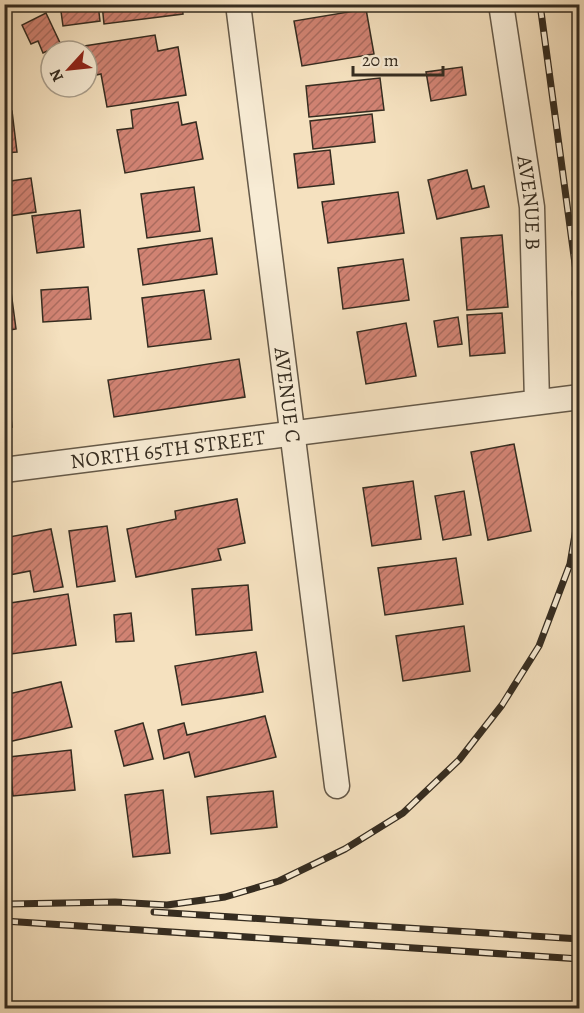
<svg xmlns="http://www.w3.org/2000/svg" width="584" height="1013" font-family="Alegreya,serif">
  <defs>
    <pattern id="building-hatch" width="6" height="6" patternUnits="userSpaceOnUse" patternTransform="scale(1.5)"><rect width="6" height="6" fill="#d18373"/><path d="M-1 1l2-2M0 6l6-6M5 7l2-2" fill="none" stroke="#aa6b5e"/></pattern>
  </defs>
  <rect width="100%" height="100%" fill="#f5e1bf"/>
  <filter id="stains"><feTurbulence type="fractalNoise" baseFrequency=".00333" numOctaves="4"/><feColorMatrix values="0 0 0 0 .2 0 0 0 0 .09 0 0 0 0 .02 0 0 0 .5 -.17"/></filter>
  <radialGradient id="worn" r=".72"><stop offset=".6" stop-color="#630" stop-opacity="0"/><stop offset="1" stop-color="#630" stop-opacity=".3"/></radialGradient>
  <!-- building -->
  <g fill="url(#building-hatch)" stroke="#352c20" stroke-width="1.5">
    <polygon points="60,4 98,4 100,21 63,26"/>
    <polygon points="102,4 182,4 183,14 104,24"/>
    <polygon points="304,4 340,4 305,9"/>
    <polygon points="366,9 374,54 302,66 294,21"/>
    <polygon points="46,13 61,45 43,53 38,41 31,44 22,25"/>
    <polygon points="155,35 158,51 178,47 186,95 107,107 101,74 87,77 87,51 65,51 65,49"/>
    <polygon points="462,67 466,95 431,101 426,72"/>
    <polygon points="380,78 384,110 309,117 306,86"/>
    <polygon points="178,102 182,125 196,122 203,159 125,173 117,130 133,128 131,110"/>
    <polygon points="4,111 12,111 17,152 4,153"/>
    <polygon points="372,114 375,142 313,149 310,121"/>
    <polygon points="330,150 334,184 298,188 294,154"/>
    <polygon points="467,170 472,189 484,186 489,207 437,219 428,180"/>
    <polygon points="31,178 36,212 9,216 11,231 4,232 4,182"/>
    <polygon points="194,187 200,231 147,238 141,194"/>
    <polygon points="398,192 404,233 328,243 322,202"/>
    <polygon points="80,210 84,247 37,253 32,216"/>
    <polygon points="502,235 508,307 467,310 461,238"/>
    <polygon points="212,238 217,274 143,285 138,249"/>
    <polygon points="403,259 409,300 343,309 338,268"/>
    <polygon points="10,284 16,329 4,331 4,285"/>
    <polygon points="88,287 91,319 43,322 41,290"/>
    <polygon points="204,290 211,339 148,347 142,298"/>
    <polygon points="502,313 505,353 470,356 467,315"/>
    <polygon points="458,317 462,344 438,347 434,321"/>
    <polygon points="406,323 416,376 366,384 357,332"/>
    <polygon points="239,359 245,397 114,417 108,380"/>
    <polygon points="4,385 8,385 12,427 4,428"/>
    <polygon points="514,444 531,531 488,540 471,452"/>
    <polygon points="413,481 421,539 372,546 363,488"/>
    <polygon points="464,491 471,535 443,540 435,496"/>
    <polygon points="237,499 245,543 218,549 221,560 136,577 127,529 176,519 175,511"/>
    <polygon points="107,526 115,581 77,587 69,531"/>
    <polygon points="51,529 63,587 34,592 30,571 4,576 4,538"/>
    <polygon points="456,558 463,604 385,615 378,568"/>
    <polygon points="248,585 252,630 196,635 192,589"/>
    <polygon points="68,594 76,645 4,655 4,604"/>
    <polygon points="131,613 134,641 116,642 114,615"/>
    <polygon points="464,626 470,671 403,681 396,636"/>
    <polygon points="256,652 263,692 182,705 175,666"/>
    <polygon points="61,682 72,727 4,743 4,695"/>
    <polygon points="265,716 276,757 195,777 189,752 164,759 158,730 184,723 187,735"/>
    <polygon points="143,723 153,759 124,766 115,731"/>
    <polygon points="71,750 75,790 13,796 9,757"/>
    <polygon points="163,790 170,853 133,857 125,795"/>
    <polygon points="273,791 277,827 211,834 207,797"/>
  </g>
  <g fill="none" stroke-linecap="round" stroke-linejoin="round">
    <!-- minor casing -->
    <g stroke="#655948" stroke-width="27">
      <g id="minor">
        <path id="s1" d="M238 4 337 786"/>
        <path id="s2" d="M501 4 532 207 537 402"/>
        <path id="s3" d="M4 470 580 397"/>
      </g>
    </g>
    <!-- minor -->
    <use href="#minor" stroke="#f8ecd5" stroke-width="24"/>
    <!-- rail casing -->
    <g stroke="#352c20" stroke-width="7">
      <g id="rail">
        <polyline points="540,4 580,301"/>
        <polyline points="575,292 580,363"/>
        <polyline points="10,904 115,902 167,905 225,897 279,881 345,849 403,813 459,760 502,705 539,646 570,564 580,505"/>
        <polyline points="154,912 580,939"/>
        <polyline points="4,921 580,959"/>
      </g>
    </g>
    <!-- rail -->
    <use href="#rail" stroke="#f8ecd5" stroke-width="4.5" stroke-dasharray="14" stroke-linecap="butt"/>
  </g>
  <g text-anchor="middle" stroke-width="4.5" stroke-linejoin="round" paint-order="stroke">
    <!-- street labels -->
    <g font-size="21" fill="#352c20" stroke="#f8ecd5">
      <text dy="7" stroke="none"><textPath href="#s2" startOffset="201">AVENUE B</textPath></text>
      <text dy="7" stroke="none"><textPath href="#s1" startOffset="394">AVENUE C</textPath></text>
      <text dy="7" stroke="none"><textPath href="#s3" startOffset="165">NORTH 65TH STREET</textPath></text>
    </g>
  </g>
  <!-- margin -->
  <rect width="584" height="1013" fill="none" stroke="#f5e1bf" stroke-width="24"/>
  <rect x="6" y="6" width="572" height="1001" fill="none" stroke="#352c20" stroke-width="3"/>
  <rect x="12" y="12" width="560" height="989" fill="none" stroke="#352c20" stroke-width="1.5"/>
  <!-- north arrow -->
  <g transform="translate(69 69) rotate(243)"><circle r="28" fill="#f8ecd5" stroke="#aa9f8d" stroke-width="1.5"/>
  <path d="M0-4.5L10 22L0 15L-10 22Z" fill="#8f2418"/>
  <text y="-9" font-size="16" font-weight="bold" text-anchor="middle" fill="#352c20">N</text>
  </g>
  <!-- scale -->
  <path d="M353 66v9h90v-9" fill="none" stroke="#352c20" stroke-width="3"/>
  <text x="362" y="66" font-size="18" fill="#352c20" stroke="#f8ecd5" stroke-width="4.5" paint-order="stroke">20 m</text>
  <rect width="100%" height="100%" filter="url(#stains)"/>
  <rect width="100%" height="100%" fill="url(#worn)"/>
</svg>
